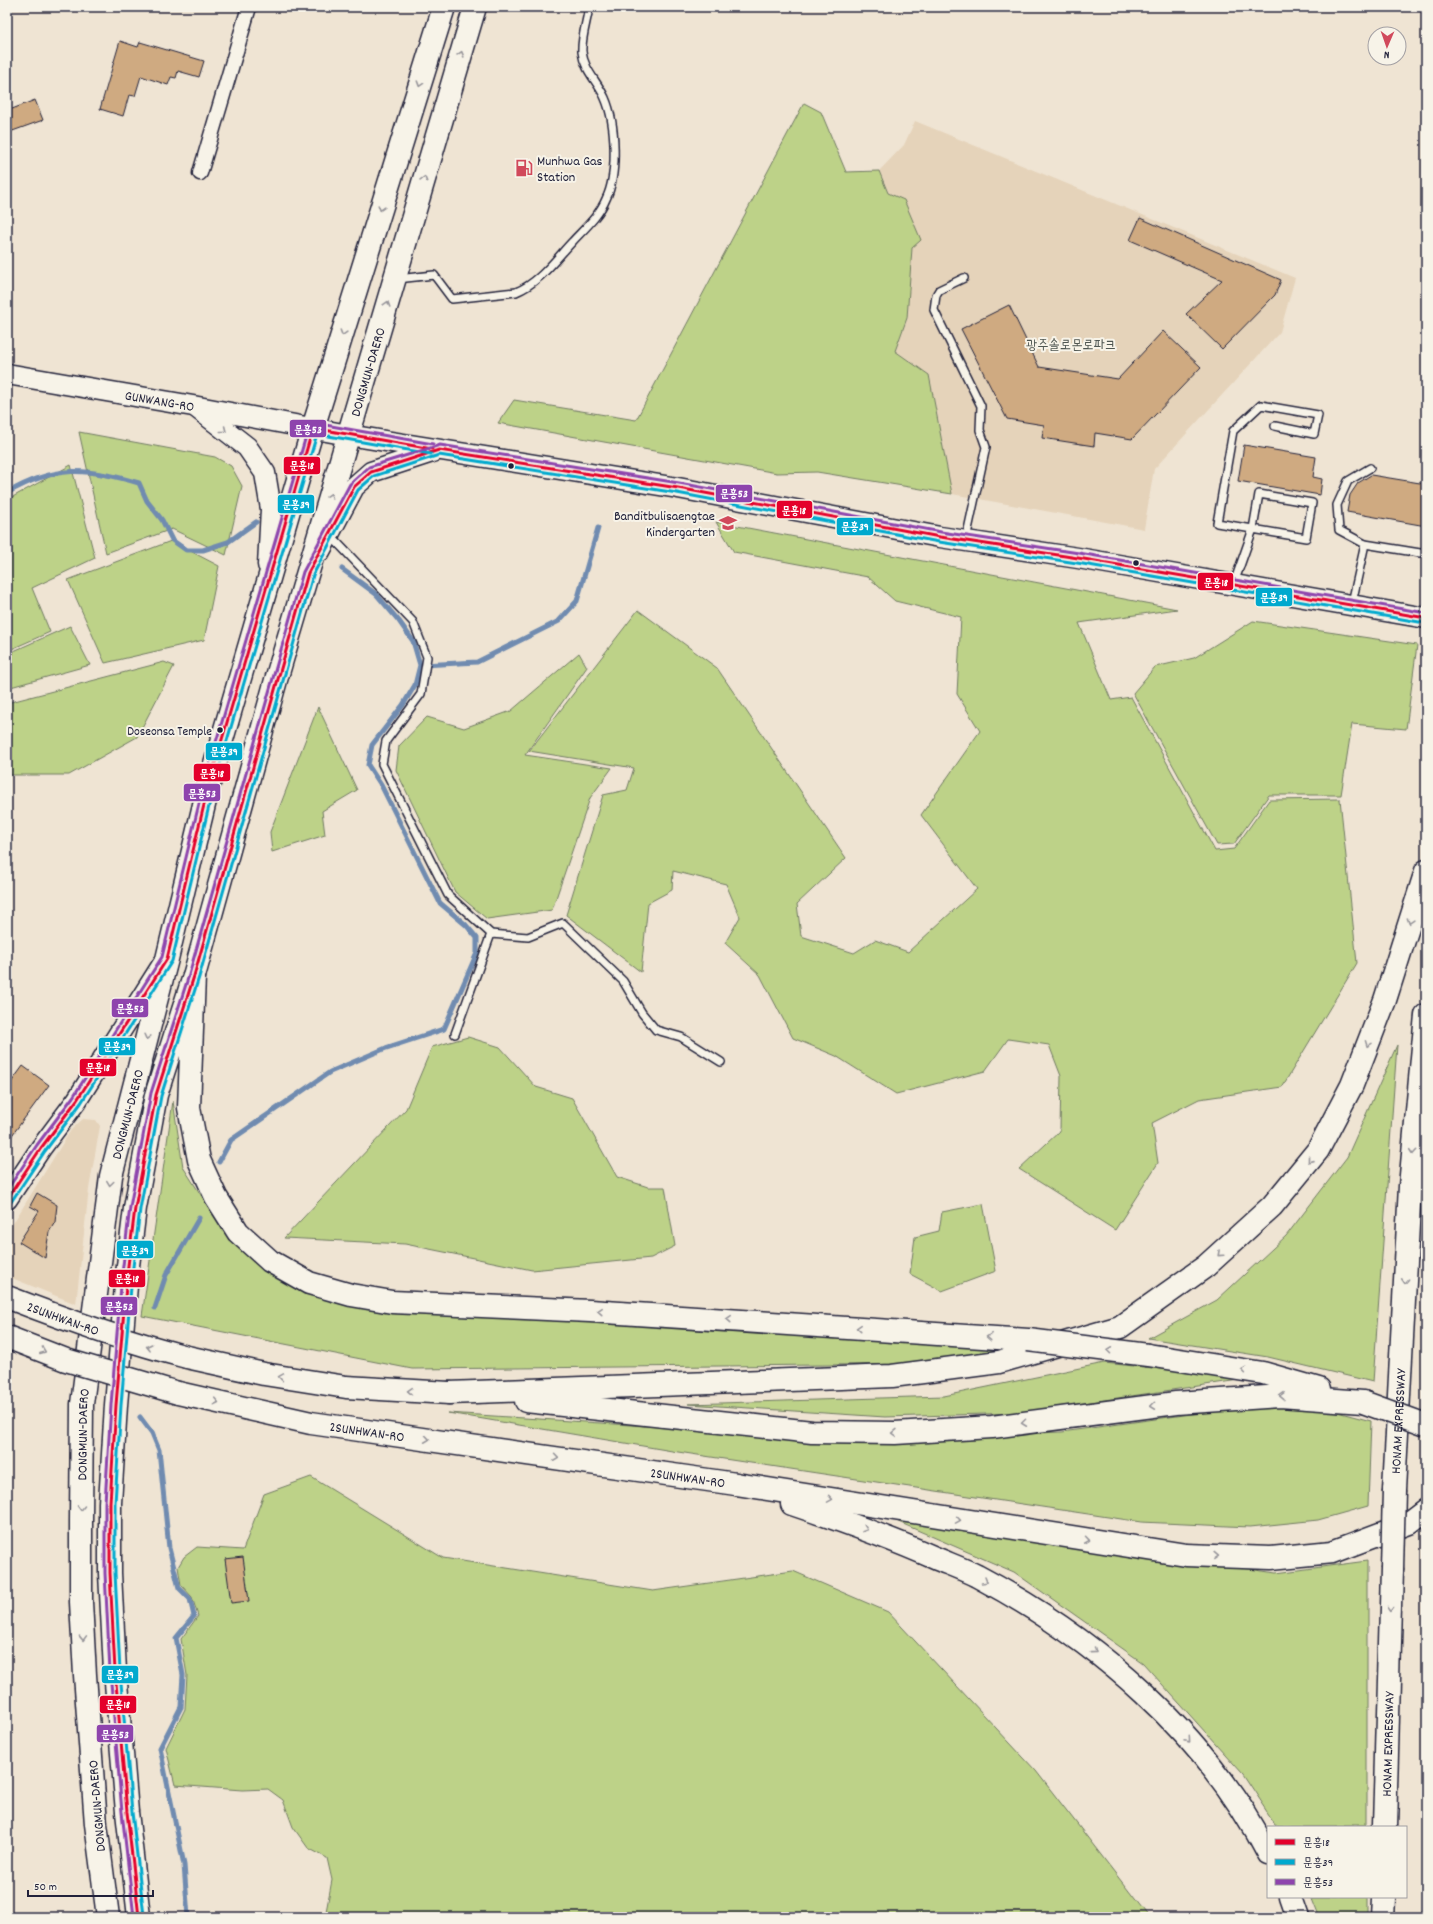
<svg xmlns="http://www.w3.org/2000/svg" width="1433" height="1924" font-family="Dekko,'Poor Story',sans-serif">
  <rect width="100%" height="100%" fill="#efe4d3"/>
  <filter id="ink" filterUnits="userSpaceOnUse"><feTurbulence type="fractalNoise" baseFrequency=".025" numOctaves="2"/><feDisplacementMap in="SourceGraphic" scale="8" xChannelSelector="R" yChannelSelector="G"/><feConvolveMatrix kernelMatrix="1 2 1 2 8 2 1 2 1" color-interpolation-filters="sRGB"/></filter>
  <g filter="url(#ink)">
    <!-- built -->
    <g fill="#e5d3ba">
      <polygon points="915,121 1295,278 1280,332 1154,469 1144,529 952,494 929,375 895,351 907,318 912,248 904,200 888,193 879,171 904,145"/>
      <polygon points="83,1119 96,1120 100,1126 89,1189 76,1304 7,1276 7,1233 71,1130"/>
    </g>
    <!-- green -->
    <g fill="#bdd288" stroke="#707a62">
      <polygon points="804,103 821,112 846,172 879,171 888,193 904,200 921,240 912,248 907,318 895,351 929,375 952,494 817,472 777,473 498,423 514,400 636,420"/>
      <polygon points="79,432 215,457 231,466 242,486 226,555 172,529 106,553"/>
      <polygon points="71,465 95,558 32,588 50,632 7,651 7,500"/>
      <polygon points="716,522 1177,609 1079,623 1111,700 1131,697 1215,851 1234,849 1269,800 1340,799 1357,963 1282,1087 1199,1099 1152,1123 1158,1163 1115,1230 1019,1169 1060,1131 1061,1076 1049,1045 1008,1039 985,1071 896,1094 836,1056 793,1038 760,975 725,943 740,917 726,884 673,871 672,890 648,903 641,972 566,915 603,795 627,790 634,768 529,751 638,610 717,668 846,858 797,904 801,936 854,953 875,940 908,952 977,889 921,815 980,731 957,694 961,617 895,601 868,577 734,552"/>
      <polygon points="171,541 219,566 204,640 105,663 68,580"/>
      <polygon points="1253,621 1417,645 1406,729 1352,724 1341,795 1269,795 1234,844 1217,845 1133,693 1155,667 1194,658"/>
      <polygon points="70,626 90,665 7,688 7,654"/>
      <polygon points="579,653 587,667 525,755 612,768 590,798 552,910 487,919 455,892 396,770 399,746 427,717 464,728 511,711"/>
      <polygon points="164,662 174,666 137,737 69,775 7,775 7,703"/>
      <polygon points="318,707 357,790 322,811 325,835 272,852 270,832"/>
      <polygon points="468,1037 500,1047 536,1087 572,1098 617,1177 648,1187 665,1187 675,1246 651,1258 532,1270 405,1244 284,1238 406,1109 432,1047"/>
      <polygon points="1397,1045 1373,1382 1268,1357 1148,1338 1217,1300 1286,1236 1347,1157"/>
      <polygon points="173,1101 183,1167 228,1237 304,1285 1004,1349 928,1364 412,1369 142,1316"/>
      <polygon points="983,1204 996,1271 942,1291 910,1274 915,1237 939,1231 942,1212"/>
      <polygon points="1104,1363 1252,1378 1017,1413 885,1417 688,1404 944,1396"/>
      <polygon points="1263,1404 1307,1404 1371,1421 1368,1506 1318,1520 1250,1527 1141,1522 678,1452 448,1413 858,1440 1062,1432"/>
      <polygon points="311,1477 443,1558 653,1591 793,1571 888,1612 1036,1771 1149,1917 325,1917 332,1880 327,1858 308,1848 293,1827 283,1800 268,1789 242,1790 175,1785 166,1748 185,1709 187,1675 181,1639 198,1616 192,1597 181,1585 178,1567 184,1557 197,1547 243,1550 264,1494"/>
      <polygon points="887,1517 1276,1573 1367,1561 1367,1827 1278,1827 1243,1774 1143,1663 1014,1572"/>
      <polygon points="1312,1897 1367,1897 1367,1917 1320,1917"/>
    </g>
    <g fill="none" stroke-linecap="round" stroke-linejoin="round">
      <!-- stream -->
      <g stroke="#6f8bb0" stroke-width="5">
        <path d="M7 493C55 465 86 467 139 483L147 501 162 520 172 540 186 550H203L228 542 256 522"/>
        <polyline points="423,665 477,662 559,621 577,601 598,528"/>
        <polyline points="219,1162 231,1140 330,1072 386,1048 444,1029 477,953 477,938 466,925 440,903 381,785 368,765 372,745 403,705 415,685 420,665 413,641 399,621 376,594 342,569"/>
        <polyline points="155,1308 166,1275 199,1218"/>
        <polyline points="140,1417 152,1433 159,1450 169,1548 179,1588 190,1599 194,1616 176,1638 183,1675 181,1707 160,1748 184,1865 188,1917"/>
      </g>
    </g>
    <!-- building -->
    <g fill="#cfaa81" stroke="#22223b">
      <polygon points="120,41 138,47 140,42 204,61 199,77 178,71 176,78 171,77 168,85 141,76 135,96 129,95 123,116 100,109"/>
      <polygon points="35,100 43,120 7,133 7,111"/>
      <polygon points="1140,218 1281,280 1275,295 1222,349 1186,314 1222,280 1130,240"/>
      <polygon points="1009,305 1039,367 1118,379 1163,331 1201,367 1132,439 1095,433 1094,446 1042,438 1044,425 1007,419 961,329"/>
      <polygon points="1244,445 1316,457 1313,477 1322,479 1320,495 1238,481"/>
      <polygon points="1371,475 1426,484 1426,526 1347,512 1350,495 1358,483"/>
      <polygon points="23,1066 49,1085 7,1142 7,1088"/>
      <polygon points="37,1193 57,1205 55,1222 49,1232 45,1258 19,1242 39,1211 30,1206"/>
      <polygon points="243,1557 249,1601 231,1603 225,1559"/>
    </g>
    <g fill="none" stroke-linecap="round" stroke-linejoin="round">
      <!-- service casing -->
      <g stroke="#22223b" stroke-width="10">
        <g id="service">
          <polyline points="964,278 939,290 936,295 934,310 981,406 980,430 986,447 966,539"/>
          <path d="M397 279 434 275 452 299 516 292C539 283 555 260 572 242 584 229 599 216 606 199 618 175 616 123 605 98 598 82 584 70 582 52 581 38 587 21 589 7"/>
          <polyline points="330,535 413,622 427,657 421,694 386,741 382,764 448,895 491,934 528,937 563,923 623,981 642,1013 656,1030 681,1037 721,1062"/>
          <polyline points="1365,544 1420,553"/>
          <polyline points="1234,583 1253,529 1259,494 1312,503 1306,538 1217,523 1233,431 1261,405 1318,415 1314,434 1275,426"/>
          <polyline points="1352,603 1365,544 1339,530 1337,505 1348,481 1370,468"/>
          <polyline points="455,1034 491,934"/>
        </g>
      </g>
      <!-- minor casing -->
      <g stroke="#22223b" stroke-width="17">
        <polyline id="minor" points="200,173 249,7"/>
      </g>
      <!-- secondary casing -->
      <g stroke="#22223b" stroke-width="23">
        <g id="secondary">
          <path id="s1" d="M7 374 193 406 348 435 678 488 940 537 1078 558 1426 618"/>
          <polyline points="197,408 247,447 265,473 271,509 268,565"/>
          <polyline points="320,551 354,487 371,472 435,451"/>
          <polyline points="7,1199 41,1148 77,1100 163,964"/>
        </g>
      </g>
      <!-- primary casing -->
      <g stroke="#22223b" stroke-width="25">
        <g id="primary">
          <path id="s2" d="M108 1917 96 1824 85 1675 81 1602V1520L82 1404 111 1176 167 959 209 784 313 428 444 7"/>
          <path id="s3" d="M139 1917 127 1812 115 1671 110 1573V1503L116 1405 127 1274 135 1208 156 1095 194 976 276 680 475 7"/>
        </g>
      </g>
      <!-- trunk casing -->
      <g stroke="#22223b" stroke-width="25">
        <g id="trunk">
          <polyline points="187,1357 264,1374 346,1387 449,1393"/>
          <path id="s4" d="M178 1393 311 1423 736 1484"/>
        </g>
      </g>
      <!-- motorway casing -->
      <g stroke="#22223b" stroke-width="25">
        <g id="motorway">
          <polyline points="194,976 189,1108 199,1160 216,1197 238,1232 270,1261 309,1283 351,1295 392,1302 590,1311 1028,1340"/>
          <polyline points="1148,1355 1263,1373 1319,1389"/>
          <polyline points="449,1393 892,1376 999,1362 1120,1327 1206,1266 1272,1206 1318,1150 1352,1085 1385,1000 1426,871"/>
          <polyline points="526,1401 812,1432 895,1433 992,1427 1176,1403 1280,1396 1363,1402"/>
          <polyline points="736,1484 1186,1555 1271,1558 1332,1552 1409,1523 1426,1510"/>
          <path id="s5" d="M1394 1490 1410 1186 1426 1015"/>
          <path d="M792 1504C840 1520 888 1537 935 1558 949 1564 963 1569 977 1576 1096 1639 1206 1733 1268 1854"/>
          <path id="s6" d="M1385 1827 1392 1569"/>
          <polyline points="1290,1897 1297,1917"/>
          <polyline points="1382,1917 1383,1897"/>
        </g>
      </g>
      <!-- service -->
      <use href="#service" stroke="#f7f3e8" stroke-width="7"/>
      <!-- minor -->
      <use href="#minor" stroke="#f7f3e8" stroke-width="14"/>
      <!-- secondary -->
      <use href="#secondary" stroke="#f7f3e8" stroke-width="20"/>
      <!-- primary -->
      <use href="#primary" stroke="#f7f3e8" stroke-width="22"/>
      <!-- trunk -->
      <use href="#trunk" stroke="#f7f3e8" stroke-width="22"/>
      <!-- motorway -->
      <use href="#motorway" stroke="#f7f3e8" stroke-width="22"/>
      <!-- trunk-bridge casing -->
      <g stroke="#22223b" stroke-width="25" stroke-linecap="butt">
        <g id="trunk-bridge">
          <path id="s7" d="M7 1297C66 1320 125 1341 187 1357"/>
          <polyline points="7,1337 66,1360 178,1393"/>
        </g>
      </g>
      <!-- motorway-bridge casing -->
      <g stroke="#22223b" stroke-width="25" stroke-linecap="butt">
        <g id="motorway-bridge">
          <polyline points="1028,1340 1148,1355"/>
          <polyline points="1363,1402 1426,1425"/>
          <polyline points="1392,1569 1394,1490"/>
        </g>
      </g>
      <!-- trunk-bridge -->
      <use href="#trunk-bridge" stroke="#f7f3e8" stroke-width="22"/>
      <!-- motorway-bridge -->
      <use href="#motorway-bridge" stroke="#f7f3e8" stroke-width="22"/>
      <!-- bus-1 casing -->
      <g stroke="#f7f3e8" stroke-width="6">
        <g id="bus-1">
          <polyline points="7,1199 41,1148 77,1100 167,959 209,784 313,428 432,449"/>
          <polyline points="139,1917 127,1812 115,1671 110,1573 110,1503 116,1405 127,1274 135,1208 156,1095 194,976 308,573 354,487 371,472 439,450 678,488 940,537 1078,558 1426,618"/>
        </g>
      </g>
      <!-- bus-2 casing -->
      <g stroke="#f7f3e8" stroke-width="6">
        <g id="bus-2">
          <polyline points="11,1202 45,1151 81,1103 172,961 214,785 317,434 431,454"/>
          <polyline points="144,1916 132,1812 120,1671 115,1573 115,1503 121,1405 132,1275 140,1209 161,1096 199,977 313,575 358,490 374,476 439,455 677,493 939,542 1077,563 1425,623"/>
        </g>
      </g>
      <!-- bus-3 casing -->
      <g stroke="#f7f3e8" stroke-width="6">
        <g id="bus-3">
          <polyline points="7,1190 37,1145 73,1097 162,957 204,783 309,426 314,423 433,444"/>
          <polyline points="134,1917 122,1812 110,1671 105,1573 105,1503 111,1405 122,1274 130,1207 151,1093 189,975 303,572 350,484 369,467 440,445 679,483 941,532 1079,553 1426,613"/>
        </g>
      </g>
      <!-- bus-1 -->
      <use href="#bus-1" stroke="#e4002b" stroke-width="3"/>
      <!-- bus-2 -->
      <use href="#bus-2" stroke="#00a9ce" stroke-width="3"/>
      <!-- bus-3 -->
      <use href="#bus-3" stroke="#8e44ad" stroke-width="3"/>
    </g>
    <!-- one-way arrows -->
    <defs><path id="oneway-chevron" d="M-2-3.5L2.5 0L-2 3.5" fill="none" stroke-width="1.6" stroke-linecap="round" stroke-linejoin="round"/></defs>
    <g stroke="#97959a">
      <use href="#oneway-chevron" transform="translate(461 54) rotate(-74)"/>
      <use href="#oneway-chevron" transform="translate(420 84) rotate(107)"/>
      <use href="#oneway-chevron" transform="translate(424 179) rotate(-74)"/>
      <use href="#oneway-chevron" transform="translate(381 208) rotate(107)"/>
      <use href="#oneway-chevron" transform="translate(387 304) rotate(-73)"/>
      <use href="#oneway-chevron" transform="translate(343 333) rotate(107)"/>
      <use href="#oneway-chevron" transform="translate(224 430) rotate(38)"/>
      <use href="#oneway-chevron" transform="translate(330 496) rotate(-74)"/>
      <use href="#oneway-chevron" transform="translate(1410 921) rotate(108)"/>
      <use href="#oneway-chevron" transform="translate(147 1037) rotate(104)"/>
      <use href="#oneway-chevron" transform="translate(1368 1044) rotate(111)"/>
      <use href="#oneway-chevron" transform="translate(1413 1152) rotate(95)"/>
      <use href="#oneway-chevron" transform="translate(1310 1160) rotate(129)"/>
      <use href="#oneway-chevron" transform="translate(110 1183) rotate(98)"/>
      <use href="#oneway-chevron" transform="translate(1220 1254) rotate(138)"/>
      <use href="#oneway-chevron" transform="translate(1405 1281) rotate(93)"/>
      <use href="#oneway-chevron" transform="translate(600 1311) rotate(-176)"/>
      <use href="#oneway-chevron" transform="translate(729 1319) rotate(-176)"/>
      <use href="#oneway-chevron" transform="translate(859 1328) rotate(-176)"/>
      <use href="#oneway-chevron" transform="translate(989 1337) rotate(-176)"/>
      <use href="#oneway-chevron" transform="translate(149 1347) rotate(-166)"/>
      <use href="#oneway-chevron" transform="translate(1109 1350) rotate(-173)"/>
      <use href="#oneway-chevron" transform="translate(43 1351) rotate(21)"/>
      <use href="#oneway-chevron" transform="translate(1244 1370) rotate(-171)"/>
      <use href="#oneway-chevron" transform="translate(281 1377) rotate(-171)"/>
      <use href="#oneway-chevron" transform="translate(410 1391) rotate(-176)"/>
      <use href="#oneway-chevron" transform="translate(1282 1396) rotate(-179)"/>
      <use href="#oneway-chevron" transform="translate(216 1402) rotate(12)"/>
      <use href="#oneway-chevron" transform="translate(1153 1406) rotate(173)"/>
      <use href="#oneway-chevron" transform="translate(1024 1423) rotate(173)"/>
      <use href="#oneway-chevron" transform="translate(894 1433) rotate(179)"/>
      <use href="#oneway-chevron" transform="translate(427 1439) rotate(8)"/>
      <use href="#oneway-chevron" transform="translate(556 1458) rotate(8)"/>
      <use href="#oneway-chevron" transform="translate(830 1499) rotate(9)"/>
      <use href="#oneway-chevron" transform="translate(81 1508) rotate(91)"/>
      <use href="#oneway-chevron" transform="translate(958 1520) rotate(9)"/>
      <use href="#oneway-chevron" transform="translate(865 1529) rotate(19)"/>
      <use href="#oneway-chevron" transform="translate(1087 1540) rotate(8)"/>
      <use href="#oneway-chevron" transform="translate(1216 1556) rotate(2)"/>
      <use href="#oneway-chevron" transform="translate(985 1581) rotate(30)"/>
      <use href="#oneway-chevron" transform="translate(1391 1608) rotate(92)"/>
      <use href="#oneway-chevron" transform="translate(83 1638) rotate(88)"/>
      <use href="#oneway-chevron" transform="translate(1094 1651) rotate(37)"/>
      <use href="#oneway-chevron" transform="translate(1188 1740) rotate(49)"/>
    </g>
  </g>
  <!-- icons -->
  <defs>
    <g id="fuel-bare" transform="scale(1.38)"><path d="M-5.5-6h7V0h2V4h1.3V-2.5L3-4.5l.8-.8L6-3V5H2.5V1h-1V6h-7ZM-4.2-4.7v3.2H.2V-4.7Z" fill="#d1495b" stroke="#f7f3e8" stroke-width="2.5" paint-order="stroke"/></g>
    <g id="school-bare" transform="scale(1.38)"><path d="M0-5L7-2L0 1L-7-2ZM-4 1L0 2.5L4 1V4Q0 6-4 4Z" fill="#d1495b" stroke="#f7f3e8" stroke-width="2.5" paint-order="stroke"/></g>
  </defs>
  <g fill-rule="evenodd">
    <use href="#fuel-bare" x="524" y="168"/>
    <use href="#school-bare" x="728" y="523"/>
  </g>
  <!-- markers -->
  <g fill="#22223b" stroke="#f7f3e8" stroke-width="1.5">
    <circle cx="511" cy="466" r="3.5"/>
    <circle cx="1136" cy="563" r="3.5"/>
    <circle cx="220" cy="730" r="3.5"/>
  </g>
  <g text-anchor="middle" stroke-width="4" stroke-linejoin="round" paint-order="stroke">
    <!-- bus labels -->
    <g font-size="13" fill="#22223b" stroke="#f7f3e8" text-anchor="end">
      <text x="212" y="735">Doseonsa Temple</text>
    </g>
    <!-- poi labels -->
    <g font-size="14" fill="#22223b" stroke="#f7f3e8" text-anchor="start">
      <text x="537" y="165">Munhwa Gas<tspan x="537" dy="16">Station</tspan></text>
      <text x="715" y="520" text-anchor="end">Banditbulisaengtae<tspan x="715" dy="16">Kindergarten</tspan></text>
    </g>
    <!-- park labels -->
    <g font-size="14" fill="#505752" stroke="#f7f3e8">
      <text x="1071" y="349">광주솔로몬로파크</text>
    </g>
    <!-- street labels -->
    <g font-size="14" fill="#22223b" stroke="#f7f3e8">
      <text dy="5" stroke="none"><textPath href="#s3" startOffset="1580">DONGMUN-DAERO</textPath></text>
      <text dy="5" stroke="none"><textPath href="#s1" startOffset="155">GUNWANG-RO</textPath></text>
      <text dy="5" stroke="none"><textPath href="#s2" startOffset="808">DONGMUN-DAERO</textPath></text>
      <text dy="5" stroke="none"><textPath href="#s7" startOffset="60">2SUNHWAN-RO</textPath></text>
      <text dy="5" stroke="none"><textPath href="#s5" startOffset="69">HONAM EXPRESSWAY</textPath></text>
      <text dy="5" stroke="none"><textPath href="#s4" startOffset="193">2SUNHWAN-RO</textPath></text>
      <text dy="5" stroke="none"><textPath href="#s2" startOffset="484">DONGMUN-DAERO</textPath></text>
      <text dy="5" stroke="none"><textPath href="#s4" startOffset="517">2SUNHWAN-RO</textPath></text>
      <text dy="5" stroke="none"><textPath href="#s6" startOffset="83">HONAM EXPRESSWAY</textPath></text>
      <text transform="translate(96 1806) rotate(-95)" y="5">DONGMUN-DAERO</text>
    </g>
  </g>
  <g stroke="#f7f3e8" stroke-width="1.5">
    <rect x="289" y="419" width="38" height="19" rx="4" fill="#8e44ad"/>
    <rect x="283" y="456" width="38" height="19" rx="4" fill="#e4002b"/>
    <rect x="715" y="484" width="38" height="19" rx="4" fill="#8e44ad"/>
    <rect x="277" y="494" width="38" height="20" rx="4" fill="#00a9ce"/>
    <rect x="776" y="500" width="37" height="19" rx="4" fill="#e4002b"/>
    <rect x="836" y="517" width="38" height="19" rx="4" fill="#00a9ce"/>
    <rect x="1197" y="572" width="37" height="19" rx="4" fill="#e4002b"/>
    <rect x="1255" y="587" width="38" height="20" rx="4" fill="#00a9ce"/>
    <rect x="205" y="742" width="38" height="19" rx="4" fill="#00a9ce"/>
    <rect x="193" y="763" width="38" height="19" rx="4" fill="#e4002b"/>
    <rect x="183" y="783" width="38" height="19" rx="4" fill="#8e44ad"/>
    <rect x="111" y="998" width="38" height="20" rx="4" fill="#8e44ad"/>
    <rect x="98" y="1037" width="38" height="19" rx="4" fill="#00a9ce"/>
    <rect x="79" y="1058" width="38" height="19" rx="4" fill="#e4002b"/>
    <rect x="116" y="1240" width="38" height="19" rx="4" fill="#00a9ce"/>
    <rect x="108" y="1269" width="38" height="19" rx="4" fill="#e4002b"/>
    <rect x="100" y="1296" width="38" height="20" rx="4" fill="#8e44ad"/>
    <rect x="101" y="1665" width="38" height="19" rx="4" fill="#00a9ce"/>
    <rect x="99" y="1695" width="38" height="19" rx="4" fill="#e4002b"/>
    <rect x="96" y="1724" width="38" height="19" rx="4" fill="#8e44ad"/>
  </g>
  <g font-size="11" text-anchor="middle" font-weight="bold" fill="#fff">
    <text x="308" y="433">문흥53</text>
    <text x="302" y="469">문흥18</text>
    <text x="734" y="497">문흥53</text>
    <text x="296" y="508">문흥39</text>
    <text x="794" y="514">문흥18</text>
    <text x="855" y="530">문흥39</text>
    <text x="1216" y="586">문흥18</text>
    <text x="1274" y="601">문흥39</text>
    <text x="224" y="755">문흥39</text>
    <text x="212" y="777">문흥18</text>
    <text x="202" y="797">문흥53</text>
    <text x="130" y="1012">문흥53</text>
    <text x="117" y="1050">문흥39</text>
    <text x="98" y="1071">문흥18</text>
    <text x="135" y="1254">문흥39</text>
    <text x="127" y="1282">문흥18</text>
    <text x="119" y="1310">문흥53</text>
    <text x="120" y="1678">문흥39</text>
    <text x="118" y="1708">문흥18</text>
    <text x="115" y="1738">문흥53</text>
  </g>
  <!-- margin -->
  <rect width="1433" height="1924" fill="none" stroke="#f7f3e8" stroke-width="24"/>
  <rect x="12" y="12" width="1409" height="1900" fill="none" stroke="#22223b" stroke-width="1.5" filter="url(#ink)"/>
  <!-- legend -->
  <rect x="1267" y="1826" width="140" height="72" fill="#f7f3e8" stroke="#a29fa3"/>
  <rect x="1275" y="1839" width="20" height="6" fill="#e4002b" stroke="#a29fa3"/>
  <text x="1303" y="1846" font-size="12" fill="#22223b">문흥18</text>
  <rect x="1275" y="1859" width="20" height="6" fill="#00a9ce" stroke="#a29fa3"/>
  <text x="1303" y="1866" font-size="12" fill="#22223b">문흥39</text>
  <rect x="1275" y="1879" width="20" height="6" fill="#8e44ad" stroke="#a29fa3"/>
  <text x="1303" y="1886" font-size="12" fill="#22223b">문흥53</text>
  <!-- north arrow -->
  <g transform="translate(1387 46) rotate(182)"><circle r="19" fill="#f7f3e8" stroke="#a29fa3"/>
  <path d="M0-3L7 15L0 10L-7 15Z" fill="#d1495b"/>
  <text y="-6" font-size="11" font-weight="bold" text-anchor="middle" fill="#22223b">N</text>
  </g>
  <!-- scale -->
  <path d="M28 1890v6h125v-6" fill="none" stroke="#22223b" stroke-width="2"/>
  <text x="34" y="1890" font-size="12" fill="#22223b" stroke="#f7f3e8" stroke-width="3" paint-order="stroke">50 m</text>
</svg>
